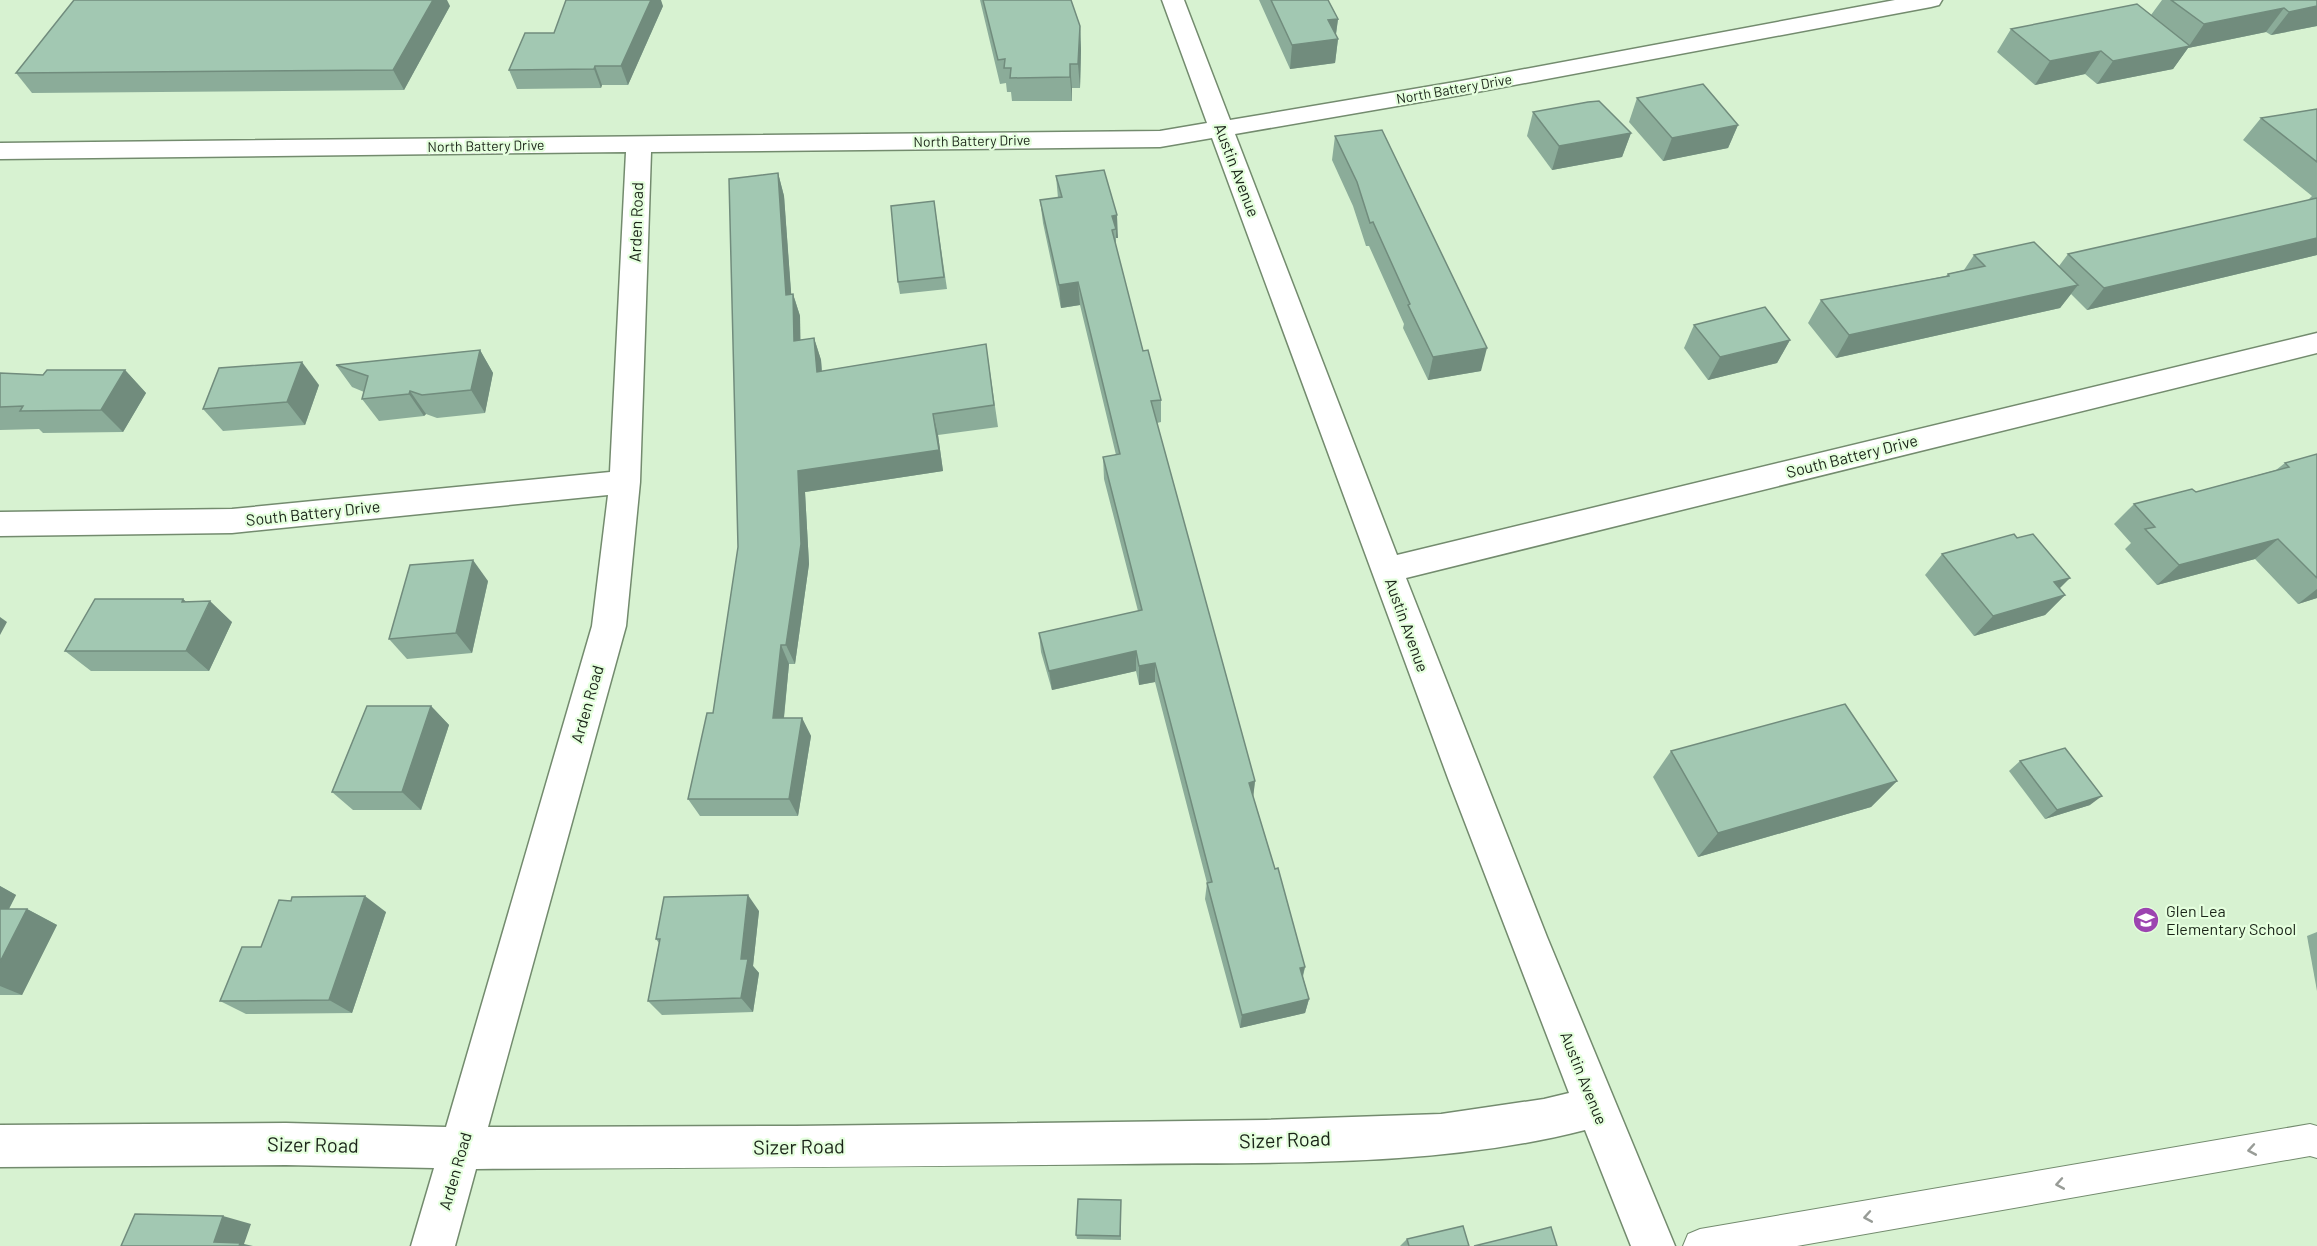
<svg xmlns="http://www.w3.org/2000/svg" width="2317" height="1246" font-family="Barlow,sans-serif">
  <rect width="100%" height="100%" fill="#d7f2d1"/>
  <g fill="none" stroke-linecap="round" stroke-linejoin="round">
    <!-- lane casing -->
    <g stroke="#738b6e" stroke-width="2">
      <polygon id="lane" points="2310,1124 2317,1126 2317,1158 2310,1156 1797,1246 1683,1246 1688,1234 1700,1229"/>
    </g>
    <!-- street casing -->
    <g stroke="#738b6e" stroke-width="3">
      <path id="street" d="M1162 0H1184L1230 120 1461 81 1895 0H1942L1939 5 1931 7 1461 95 1235 134 1397 555 2317 333V353L1406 578 1547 937 1675 1246H1631L1585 1130C1437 1168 1275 1162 1124 1164 908 1167 692 1168 476 1169L455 1246H411L434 1168 286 1165 0 1167V1125L286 1123 446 1127 592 626 608 495 232 533 0 536V512L232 509 610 472 626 152 0 159V143L1160 131 1207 123ZM1212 138 1449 781 1569 1093 1544 1099 1441 1114 1266 1120 796 1126 488 1127 626 626 640 482 651 152 1160 147Z"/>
    </g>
    <!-- lane -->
    <use href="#lane" fill="#fff" fill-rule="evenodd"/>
    <!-- street -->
    <use href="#street" fill="#fff" fill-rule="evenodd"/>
  </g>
  <!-- wall -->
  <g fill="#8bac99">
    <polygon points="980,0 1071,0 1080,26 1081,50 1080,88 1072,88 1072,101 1012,101 1011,92 1007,92 1006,83 1000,84"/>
    <polygon points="1259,0 1328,0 1338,19 1336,35 1338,39 1335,63 1290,69"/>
    <polygon points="2162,0 2317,0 2317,26 2271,35 2266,32 2188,48 2173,69 2097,84 2085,74 2035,85 1997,52 2011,29 2151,15"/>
    <polygon points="450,6 404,90 32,93 16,73"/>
    <polygon points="663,6 628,85 602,85 601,88 517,89 509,70 554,33"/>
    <polygon points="1637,98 1738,125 1728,148 1663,161 1629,122"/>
    <polygon points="2317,109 2317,255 2087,310 2071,294 2060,308 1836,358 1808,323 1821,300 1946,276 1948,274 1964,270 1974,255 2059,266 2068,254 2308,200 2312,196 2243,140 2261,118"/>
    <polygon points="1533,112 1631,133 1622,157 1552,170 1527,136"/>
    <polygon points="1335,136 1481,371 1428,380 1403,328 1404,324 1369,246 1366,246 1353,206 1332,160"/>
    <polygon points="1104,170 1118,238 1116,238 1116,246 1143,351 1161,400 1161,422 1157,423 1255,781 1253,796 1305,967 1303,977 1309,999 1305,1013 1240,1028 1205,899 1207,883 1155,682 1139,685 1136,671 1052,690 1041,652 1039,633 1138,611 1104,479 1103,457 1116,455 1080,305 1061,308 1043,223 1040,200 1058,198 1056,176"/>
    <polygon points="778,173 784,196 791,294 793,294 800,316 800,340 814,338 821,360 822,371 986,344 998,427 938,435 943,471 805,492 809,564 795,664 789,664 784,718 802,718 811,736 798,816 700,816 688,799 713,713 738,547"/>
    <polygon points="934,201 947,289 900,294 898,282"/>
    <polygon points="1694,325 1790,340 1777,363 1708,380 1684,348"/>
    <polygon points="480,350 493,373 485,413 437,418 426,414 424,416 379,421 362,399 364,392 352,387 336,365"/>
    <polygon points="125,370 146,393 123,432 43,433 39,429 0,430 0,373 43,375"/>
    <polygon points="319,385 305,425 223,431 203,409"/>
    <polygon points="2317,454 2317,598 2298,604 2255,559 2157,585 2125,549 2131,543 2114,524 2134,504 2196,492 2276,470 2285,463"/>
    <polygon points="1942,554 2060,588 2065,595 2045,615 1974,636 1925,575"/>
    <polygon points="488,581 472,653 407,659 389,639"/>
    <polygon points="183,599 186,602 232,622 209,671 91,671 65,651"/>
    <polygon points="431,706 449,725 421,810 353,810 332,792"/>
    <polygon points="1671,751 1897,781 1871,807 1698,857 1653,777"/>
    <polygon points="2020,761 2090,805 2045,819 2009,771"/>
    <polygon points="0,886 16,895 9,909 27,909 57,925 22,995 0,995"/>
    <polygon points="291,901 386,912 352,1013 246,1014 220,1001 261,947"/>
    <polygon points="759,911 753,966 759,973 753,1012 662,1015 648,1001 659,943 656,939"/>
    <polygon points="2317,932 2317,991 2307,936"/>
    <polygon points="1121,1200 1121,1240 1077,1239 1076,1235"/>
    <polygon points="1407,1239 1469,1246 1400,1246"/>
  </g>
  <!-- shaded-wall -->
  <g fill="#718c7d">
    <polygon points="433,0 447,0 450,6 404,90 393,70"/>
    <polygon points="651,0 661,0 663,6 628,85 621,66"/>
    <polygon points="2317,6 2317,26 2271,35 2289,12"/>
    <polygon points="2284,8 2266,32 2188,48 2173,69 2097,84 2113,61 2189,46 2204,24"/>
    <polygon points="1338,19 1335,40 1338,39 1335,63 1290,69 1292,45 1328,20"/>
    <polygon points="1080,26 1081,50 1080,88 1078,64"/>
    <polygon points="2101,51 2085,74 2035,85 2050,61"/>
    <polygon points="1070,64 1072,88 1072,101 1070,77"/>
    <polygon points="595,66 602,85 601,88 594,69"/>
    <polygon points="1738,125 1728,148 1663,161 1672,138"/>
    <polygon points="1631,133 1622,157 1552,170 1559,146"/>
    <polygon points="778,173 784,196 793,318 786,295"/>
    <polygon points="1117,215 1118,238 1116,238 1116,229 1112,216"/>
    <polygon points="2317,238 2317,255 2087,310 2104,288"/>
    <polygon points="1078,282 1080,305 1061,308 1059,285"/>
    <polygon points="2078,285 2060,308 1836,358 1849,335"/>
    <polygon points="793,294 800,316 801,363 794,341"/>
    <polygon points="814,338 821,360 823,394 817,372"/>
    <polygon points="1790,340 1777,363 1708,380 1720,357"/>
    <polygon points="1487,348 1481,371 1428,380 1433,357"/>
    <polygon points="480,350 493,373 485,413 471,390"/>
    <polygon points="302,362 319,385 305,425 287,402"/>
    <polygon points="125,370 146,393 123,432 101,410"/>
    <polygon points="410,391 426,414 424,416 409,394"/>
    <polygon points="933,414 938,435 943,471 805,492 809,564 795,664 786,645 798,471"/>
    <polygon points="2278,539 2255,559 2157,585 2179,565"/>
    <polygon points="473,560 488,581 472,653 456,633"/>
    <polygon points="2070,578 2050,598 2054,582"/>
    <polygon points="2317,589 2317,598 2298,604"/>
    <polygon points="2065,595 2045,615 1974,636 1993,616"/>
    <polygon points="183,599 203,617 210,601 232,622 209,671 186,651 182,602"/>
    <polygon points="0,617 7,622 0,635"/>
    <polygon points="781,645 789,664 782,736 773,718"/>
    <polygon points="1136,651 1136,671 1052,690 1049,671"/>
    <polygon points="1155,663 1155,682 1139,685 1139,666"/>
    <polygon points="431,706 449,725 421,810 402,792"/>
    <polygon points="802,718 811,736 798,816 789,799"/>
    <polygon points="1255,781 1253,799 1249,783"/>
    <polygon points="1897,781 1871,807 1698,857 1718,833"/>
    <polygon points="2102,796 2090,805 2045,819 2057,810"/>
    <polygon points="0,886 16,895 1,924 0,924"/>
    <polygon points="748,895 759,911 753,966 759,973 753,1012 741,998 741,959"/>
    <polygon points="365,896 386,912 352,1013 329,1000"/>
    <polygon points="27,909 57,925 22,995 0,986 0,962"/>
    <polygon points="1305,967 1301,981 1300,968"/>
    <polygon points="1309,999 1305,1013 1240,1028 1242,1015"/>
    <polygon points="223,1216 251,1224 244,1244 253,1246 229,1246 214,1242"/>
  </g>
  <!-- building -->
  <g fill="#a2c8b2" stroke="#718c7d" stroke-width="1.5">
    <polygon points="74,0 433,0 393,70 16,73"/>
    <polygon points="566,0 651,0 621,66 595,66 594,69 509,70 525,33 554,33"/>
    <polygon points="983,0 1071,0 1080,26 1078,64 1070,64 1070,77 1010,78 1011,68 1004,68 1005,59 998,60"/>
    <polygon points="1271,0 1328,0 1338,19 1328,20 1338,39 1292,45"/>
    <polygon points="2171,0 2317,0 2317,6 2289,12 2284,8 2204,24"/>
    <polygon points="2137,4 2190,46 2113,61 2101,51 2050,61 2011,29"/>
    <polygon points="1703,84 1738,125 1672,138 1637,98"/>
    <polygon points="1599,101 1631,133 1559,146 1533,112 1588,102"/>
    <polygon points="2317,109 2317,162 2261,118"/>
    <polygon points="1382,130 1487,348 1433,357 1408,305 1410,304 1373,222 1370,223 1357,182 1335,136"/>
    <polygon points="1104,170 1117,215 1112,216 1116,229 1112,230 1143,351 1148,350 1161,400 1151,401 1255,781 1249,783 1275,869 1278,868 1305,967 1300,968 1309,999 1242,1015 1207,883 1212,882 1155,663 1139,666 1136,651 1049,671 1039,633 1142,610 1103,457 1120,454 1078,282 1059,285 1040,200 1062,197 1056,176"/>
    <polygon points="778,173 786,295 793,294 794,341 814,338 817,372 986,344 994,405 933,414 939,450 798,471 801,544 786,645 781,645 773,718 802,718 789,799 688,799 707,713 713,713 738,547 729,179"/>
    <polygon points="2317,198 2317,238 2104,288 2068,254"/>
    <polygon points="934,201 944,277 898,282 891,206"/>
    <polygon points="2034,242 2078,285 1849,335 1821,300 1949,276 1948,274 1985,266 1974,255"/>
    <polygon points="1765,307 1790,340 1720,357 1694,325"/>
    <polygon points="480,350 471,390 422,395 410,391 409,394 362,399 368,376 336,365"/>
    <polygon points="302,362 287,402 203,409 219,368"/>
    <polygon points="47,370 125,370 101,410 20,411 23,406 0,407 0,373 43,375"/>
    <polygon points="2317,454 2317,578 2278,539 2179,565 2145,529 2155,527 2134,504 2192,489 2196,492 2289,467 2285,463"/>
    <polygon points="2014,534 2017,538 2033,534 2070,578 2054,582 2065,595 1993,616 1942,554"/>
    <polygon points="473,560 456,633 389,639 410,565"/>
    <polygon points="95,599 183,599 182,602 210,601 186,651 65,651"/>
    <polygon points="1845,704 1897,781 1718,833 1671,751"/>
    <polygon points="367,706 431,706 402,792 332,792"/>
    <polygon points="2065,748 2102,796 2057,810 2020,761"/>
    <polygon points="748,895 741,959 748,959 741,998 648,1001 660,939 656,939 664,897"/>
    <polygon points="365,896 329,1000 220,1001 242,947 261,947 279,900 291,901 292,897"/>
    <polygon points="0,909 27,909 0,962"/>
    <polygon points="1078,1199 1121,1200 1120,1236 1076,1235"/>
    <polygon points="135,1214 223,1216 214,1242 240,1243 239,1246 121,1246"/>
    <polygon points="1463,1226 1469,1246 1409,1246 1407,1239"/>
    <polygon points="1551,1227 1557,1246 1474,1246"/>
  </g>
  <!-- one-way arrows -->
  <defs><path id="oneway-chevron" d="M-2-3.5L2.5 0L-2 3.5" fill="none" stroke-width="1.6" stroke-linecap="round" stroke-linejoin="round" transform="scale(1.5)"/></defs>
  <g stroke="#989c97">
    <use href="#oneway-chevron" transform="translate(2252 1150) rotate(170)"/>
    <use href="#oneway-chevron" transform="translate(2060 1184) rotate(170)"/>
    <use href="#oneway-chevron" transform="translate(1868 1217) rotate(170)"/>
  </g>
  <!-- icons -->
  <defs>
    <g id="school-disc" transform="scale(1.35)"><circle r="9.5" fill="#9c44b0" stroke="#e5ffde"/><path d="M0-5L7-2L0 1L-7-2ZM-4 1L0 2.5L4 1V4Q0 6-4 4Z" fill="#fff"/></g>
  </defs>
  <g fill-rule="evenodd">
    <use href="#school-disc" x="2146" y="920"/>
  </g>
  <g text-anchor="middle" stroke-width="4.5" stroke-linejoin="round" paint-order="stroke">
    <!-- far-street labels -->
    <g font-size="14" fill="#1a2418" stroke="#e5ffde">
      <text transform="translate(1454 89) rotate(-10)" y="5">North Battery Drive</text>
      <text transform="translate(972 141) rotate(-1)" y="5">North Battery Drive</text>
      <text transform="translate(486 146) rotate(-1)" y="5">North Battery Drive</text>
    </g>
    <!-- street labels -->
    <g font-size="16" fill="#1a2418" stroke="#e5ffde">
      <text transform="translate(1237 170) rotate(69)" y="6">Austin Avenue</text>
      <text transform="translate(636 222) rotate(-88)" y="6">Arden Road</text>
      <text transform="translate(1852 456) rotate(-14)" y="6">South Battery Drive</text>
      <text transform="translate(313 513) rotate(-6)" y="6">South Battery Drive</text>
      <text transform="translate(1407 625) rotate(70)" y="6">Austin Avenue</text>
      <text transform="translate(587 704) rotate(-74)" y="6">Arden Road</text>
      <text transform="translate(1584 1078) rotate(68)" y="6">Austin Avenue</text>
      <text transform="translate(455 1171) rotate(-74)" y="6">Arden Road</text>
    </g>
    <!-- poi labels -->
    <g font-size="16" fill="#1a2418" stroke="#e5ffde" text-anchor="start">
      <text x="2166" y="917">Glen Lea<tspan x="2166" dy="18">Elementary School</tspan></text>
    </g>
    <!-- near-street labels -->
    <g font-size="20" fill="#1a2418" stroke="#e5ffde">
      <text transform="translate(1285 1140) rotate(-2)" y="7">Sizer Road</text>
      <text transform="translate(313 1145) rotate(1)" y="7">Sizer Road</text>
      <text transform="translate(799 1147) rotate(-1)" y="7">Sizer Road</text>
    </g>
  </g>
</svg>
